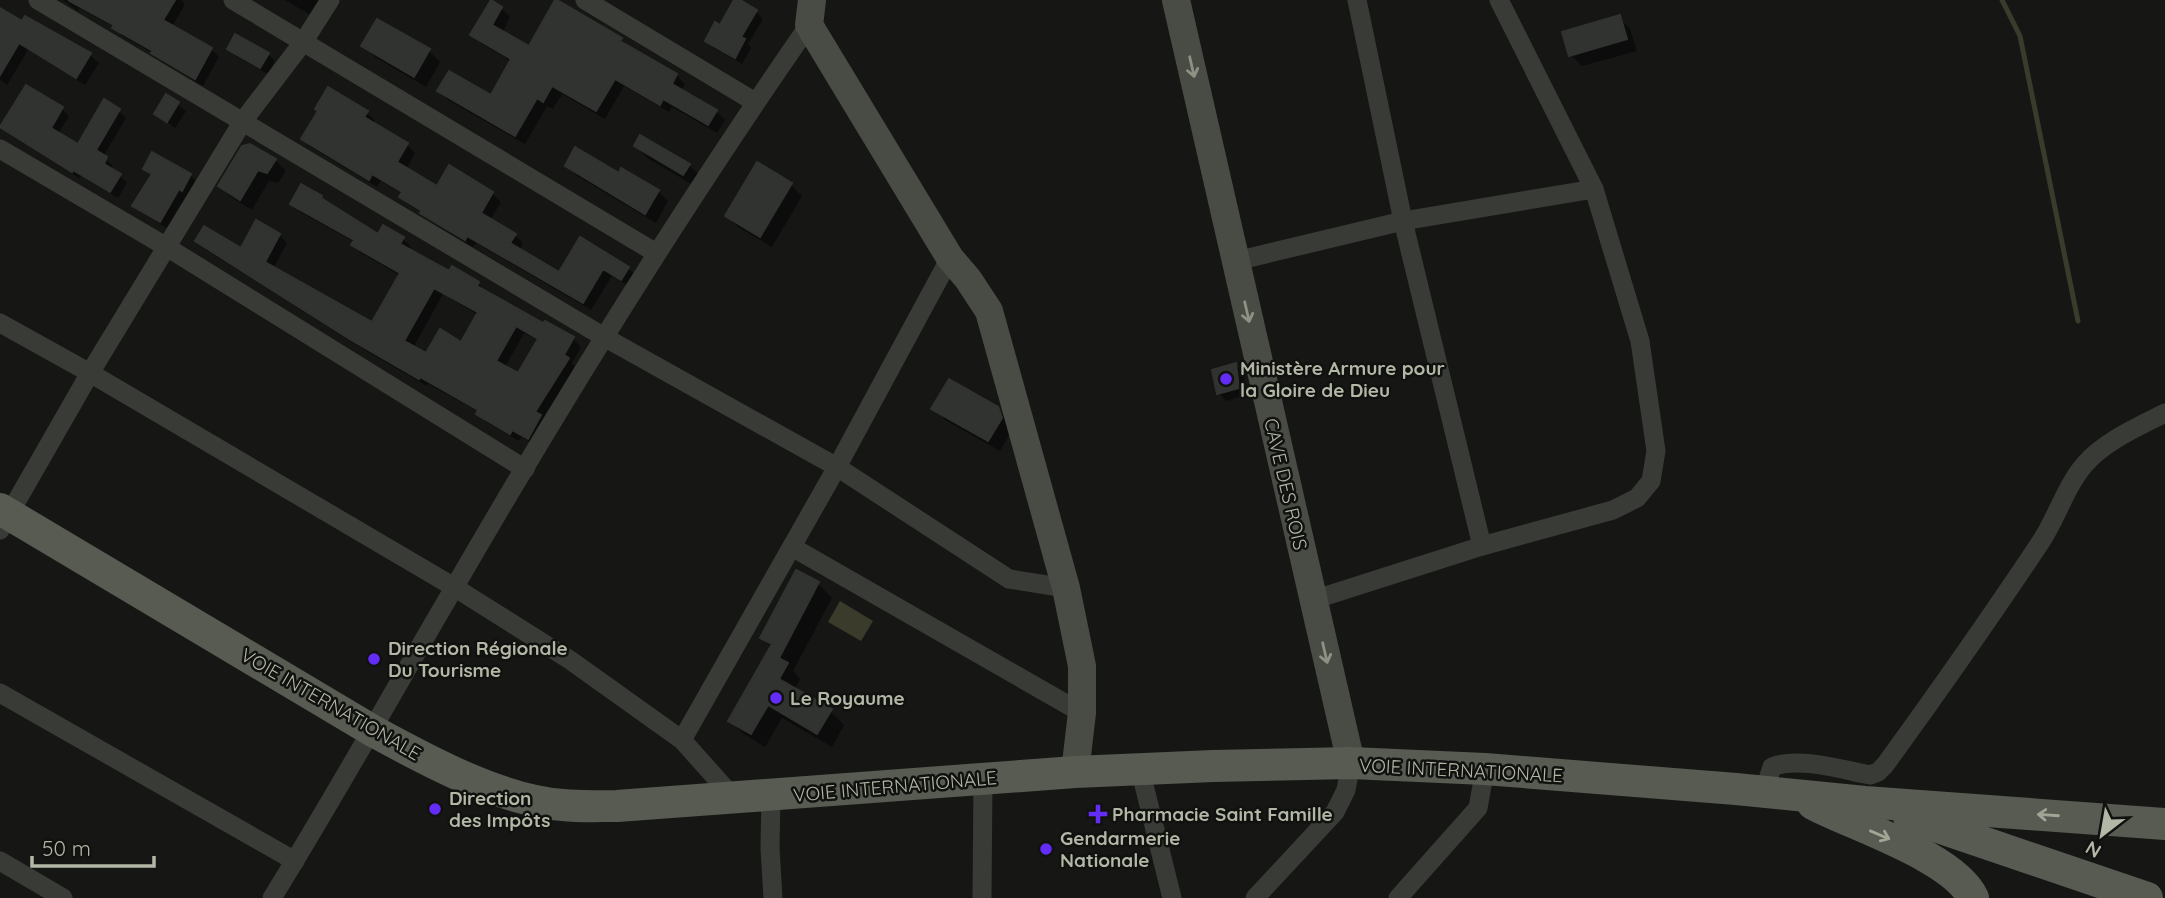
<svg xmlns="http://www.w3.org/2000/svg" width="2165" height="898" font-family="Quicksand,sans-serif">
  <rect width="100%" height="100%" fill="#161715"/>
  <!-- water -->
  <polygon fill="#3a3b2b" points="840,601 873,621 861,641 828,622"/>
  <!-- shadow -->
  <g fill="#0007" fill-rule="evenodd">
    <polygon points="63,0 181,0 185,4 172,27 211,49 219,57 203,86 162,61 155,54 122,36 114,27 79,8 78,11"/>
    <polygon points="285,0 321,0 312,16"/>
    <polygon points="737,0 756,12 763,19 748,44 751,48 742,64 714,48 707,41 720,27"/>
    <polygon points="501,8 510,17 502,33 529,48 621,39 631,49 676,75 685,84 681,91 716,111 725,120 717,133 672,107 669,112 624,86 605,119 562,94 553,109 547,106 525,144 448,100 439,91 491,97 512,62 482,44 473,35"/>
    <polygon points="0,10 23,23 26,18 90,55 99,63 85,85 28,50 7,85 0,80"/>
    <polygon points="1619,17 1630,29 1637,51 1582,66 1571,55"/>
    <polygon points="364,46 429,51 440,62 426,87 375,57"/>
    <polygon points="229,49 268,54 275,61 268,74 236,56"/>
    <polygon points="26,87 62,109 69,116 58,134 79,147 105,102 119,111 126,118 103,157 113,166 111,170 127,182 118,198 81,176 79,178 9,134 2,127"/>
    <polygon points="329,90 367,113 375,121 373,124 407,145 415,153 406,169 437,188 450,168 492,193 501,202 490,220 515,235 523,243 519,250 559,274 580,239 628,268 636,276 630,287 612,276 591,310 476,243 473,247 431,221 422,212 409,205 401,197 402,194 381,181 377,187 311,147 303,139 320,111"/>
    <polygon points="167,97 186,111 175,128 157,114"/>
    <polygon points="636,146 689,165 700,176 695,186 647,158"/>
    <polygon points="275,160 286,171 278,183 269,181 252,210 231,197 220,186"/>
    <polygon points="567,165 619,175 658,191 668,201 656,223 577,176"/>
    <polygon points="758,165 791,185 802,196 772,247 738,227 727,216"/>
    <polygon points="145,168 190,175 198,183 167,228 142,213 135,205 152,176"/>
    <path d="M321 197 329 205 379 236 384 227 403 239 411 247 409 251 450 274 478 283 486 293 544 326 573 339 581 347 572 363 575 367 536 445 521 437 519 441 486 422 478 414 479 412 428 384 427 386 361 348 205 249 197 241 241 251 257 223 279 235 287 243 273 269 373 324 401 276 361 253 353 245 354 242 300 212 292 204ZM443 294 478 315 462 344 426 356 413 348ZM524 333 539 341 519 376 505 367Z"/>
    <polygon points="1236,365 1243,372 1246,395 1226,401 1219,393"/>
    <polygon points="934,408 997,409 1009,421 1012,430 1000,451 945,420"/>
    <polygon points="797,573 818,584 832,598 793,671 800,679 794,690 830,711 844,725 832,747 782,718 765,747 744,734 730,721 772,648 762,638"/>
  </g>
  <g fill="none" stroke-linecap="round" stroke-linejoin="round">
    <!-- stream -->
    <polyline stroke="#3a3b2b" stroke-width="5" points="2002,0 2020,36 2078,321"/>
  </g>
  <!-- building -->
  <g fill="#313330" stroke="#30332f" stroke-width="2" fill-rule="evenodd">
    <polygon points="68,0 175,0 163,20 212,48 195,79 151,53 153,51 112,28 114,25"/>
    <polygon points="491,0 502,7 492,25 529,46 555,0 557,0 622,38 620,41 677,74 672,84 717,110 708,125 663,99 660,105 615,79 596,111 552,86 543,102 537,98 515,136 437,91 449,71 491,95 511,59 470,35"/>
    <polygon points="734,0 740,0 757,10 741,37 745,39 735,58 705,41 715,22 720,25"/>
    <polygon points="0,8 22,21 25,16 91,53 76,78 19,43 0,75"/>
    <polygon points="1620,15 1627,39 1569,56 1562,32"/>
    <polygon points="377,19 430,49 414,77 361,46"/>
    <polygon points="235,34 269,53 260,68 227,49"/>
    <polygon points="26,85 63,107 51,128 78,144 104,99 120,109 96,150 107,157 104,164 121,174 110,192 73,170 72,172 0,127"/>
    <polygon points="328,87 368,111 364,117 408,143 397,162 437,186 449,165 493,192 481,213 516,234 510,243 559,272 580,237 629,267 621,280 603,269 583,303 467,236 465,240 420,213 422,211 399,197 402,192 372,174 369,180 301,139 318,111 315,109"/>
    <polygon points="166,94 179,102 167,122 154,114"/>
    <polygon points="640,135 690,164 683,175 634,146"/>
    <polygon points="250,144 276,159 267,173 258,170 240,200 218,186 242,146"/>
    <polygon points="575,147 619,173 621,168 659,190 645,214 565,166"/>
    <polygon points="152,152 191,174 182,191 179,189 160,222 132,206 152,174 143,169"/>
    <polygon points="757,162 792,183 760,237 725,216"/>
    <path d="M301 184 322 196 321 198 378 234 383 225 404 237 400 244 449 271 452 266 479 282 477 286 543 323 545 321 574 337 564 355 569 358 535 412 541 415 528 439 512 430 510 434 476 414 478 410 420 377 419 379 351 340 195 241 204 226 241 248 256 220 280 234 265 262 372 322 400 273 351 245 354 240 290 204ZM434 288 478 312 461 342 440 329 426 353 404 341ZM516 326 538 339 518 373 496 361Z"/>
    <polygon points="1236,363 1239,388 1217,394 1212,370"/>
    <polygon points="949,379 998,407 1002,418 988,441 931,409"/>
    <polygon points="796,570 819,582 779,658 788,663 779,679 832,709 817,734 768,705 751,734 728,721 772,644 760,638"/>
  </g>
  <g fill="none" stroke-linecap="round" stroke-linejoin="round">
    <!-- street -->
    <g stroke="#393c36" stroke-width="19">
      <polyline points="38,0 604,337 837,467 1009,579 1066,588"/>
      <polyline points="233,0 656,253"/>
      <polyline points="585,0 755,102"/>
      <polyline points="1357,0 1403,221 1482,546"/>
      <polyline points="0,149 165,246 525,469"/>
      <polyline points="1236,261 1403,221 1594,189"/>
      <polyline points="0,323 90,373 454,587 570,660 682,740 733,797"/>
      <polyline points="0,530 90,373 243,121 304,41 330,0"/>
      <polyline points="792,547 1082,713"/>
      <polyline points="1313,600 1482,546 1613,510 1637,498 1651,481 1656,451 1640,341 1594,189 1499,0"/>
      <polyline points="0,693 295,861"/>
      <polyline points="682,740 837,467 950,258"/>
      <polyline points="1140,769 1172,898"/>
      <path d="M1764 792 1772 767C1797 756 1843 770 1870 775L1878 772 1885 765C1938 692 1990 618 2040 543 2057 518 2065 487 2085 464 2105 441 2138 427 2165 413"/>
      <polyline points="771,796 770,848 773,898"/>
      <polyline points="0,861 63,898"/>
      <path d="M272 898C335 796 393 692 454 588 565 396 682 208 809 25"/>
      <polyline points="982,898 983,779"/>
      <polyline points="1255,898 1335,812 1346,790 1351,763"/>
      <polyline points="1398,898 1478,808 1485,769"/>
    </g>
    <!-- secondary -->
    <g stroke="#494c44" stroke-width="28">
      <polyline points="812,0 809,25 950,258 968,279 989,311 1066,588 1082,666 1082,713 1075,772"/>
      <polyline points="1176,0 1351,763"/>
    </g>
    <!-- primary -->
    <g stroke="#575b52" stroke-width="32">
      <path d="M0 509 373 731C428 761 499 800 563 805 580 807 599 806 617 806L1075 772 1213 766 1351 763 1485 769 1736 789 1865 802 2165 824"/>
      <path d="M1813 804C1855 826 1954 857 1973 898"/>
      <polyline points="1909,817 2147,898"/>
    </g>
  </g>
  <!-- one-way arrows -->
  <defs><path id="oneway-shaft" d="M-6 0H5M1.5-3L5.5 0L1.5 3" fill="none" stroke-width="1.6" stroke-linecap="round" stroke-linejoin="round" transform="scale(1.75)"/></defs>
  <g stroke="#8d9284">
    <use href="#oneway-shaft" transform="translate(1192 67) rotate(77)"/>
    <use href="#oneway-shaft" transform="translate(1247 312) rotate(77)"/>
    <use href="#oneway-shaft" transform="translate(1325 653) rotate(77)"/>
  </g>
  <g stroke="#a0a595">
    <use href="#oneway-shaft" transform="translate(2048 815) rotate(-176)"/>
    <use href="#oneway-shaft" transform="translate(1880 835) rotate(23)"/>
  </g>
  <!-- markers -->
  <g fill="#642df7" stroke="#111210" stroke-width="2.5">
    <circle cx="1226" cy="379" r="7"/>
    <circle cx="374" cy="659" r="7"/>
    <circle cx="776" cy="698" r="7"/>
    <circle cx="435" cy="809" r="7"/>
    <path d="M1094.5 803.5h7v7h7v7h-7v7h-7v-7h-7v-7h7z"/>
    <circle cx="1046" cy="849" r="7"/>
  </g>
  <g text-anchor="middle" stroke-width="5" stroke-linejoin="round" paint-order="stroke">
    <!-- poi labels -->
    <g font-size="19" font-weight="bold" fill="#b2b7a6" stroke="#111210" text-anchor="start">
      <text x="1240" y="375">Ministère Armure pour<tspan x="1240" dy="22">la Gloire de Dieu</tspan></text>
      <text x="388" y="655">Direction Régionale<tspan x="388" dy="22">Du Tourisme</tspan></text>
      <text x="790" y="705">Le Royaume</text>
      <text x="449" y="805">Direction<tspan x="449" dy="22">des Impôts</tspan></text>
      <text x="1112" y="821">Pharmacie Saint Famille</text>
      <text x="1060" y="845">Gendarmerie<tspan x="1060" dy="22">Nationale</tspan></text>
    </g>
    <!-- street labels -->
    <g font-size="19" fill="#b2b7a6" stroke="#111210">
      <text transform="translate(1286 484) rotate(77)" y="7">CAVE DES ROIS</text>
      <text transform="translate(331 704) rotate(30)" y="7">VOIE INTERNATIONALE</text>
      <text transform="translate(1461 770) rotate(3)" y="7">VOIE INTERNATIONALE</text>
      <text transform="translate(895 786) rotate(-5)" y="7">VOIE INTERNATIONALE</text>
    </g>
  </g>
  <!-- north arrow -->
  <g transform="translate(2102 835) rotate(211)" stroke="#111210" stroke-width="5" paint-order="stroke">
  <path d="M0-5L12 26L0 18L-12 26Z" fill="#b2b7a6"/>
  <text y="-10" font-size="19" font-weight="bold" text-anchor="middle" fill="#b2b7a6">N</text>
  </g>
  <!-- scale -->
  <path d="M32 856v10h122v-10" fill="none" stroke="#b2b7a6" stroke-width="3.5"/>
  <text x="42" y="856" font-size="21" fill="#b2b7a6" stroke="#111210" stroke-width="5" paint-order="stroke">50 m</text>
</svg>
